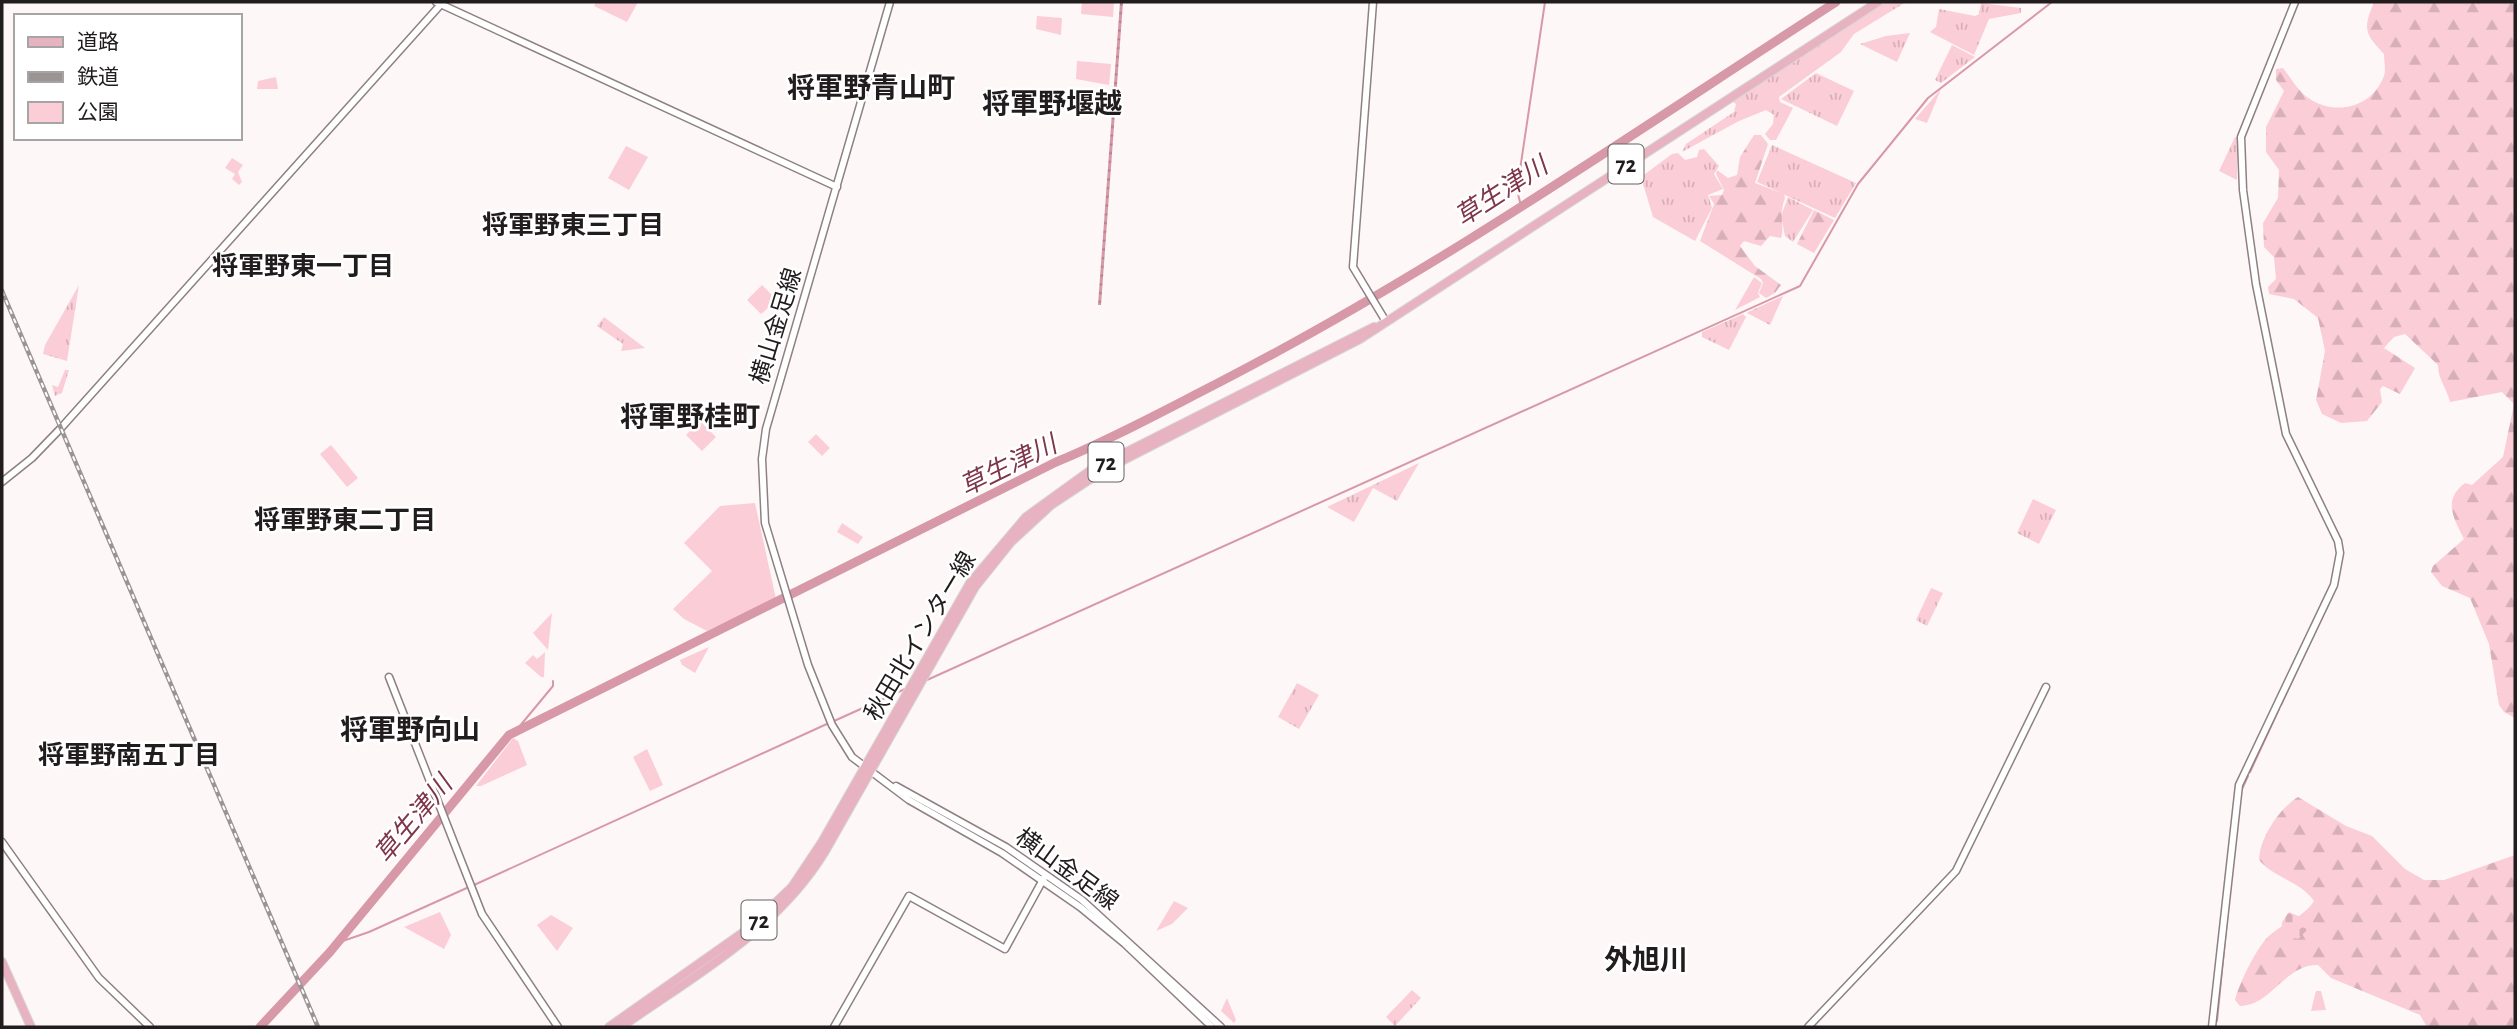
<svg xmlns="http://www.w3.org/2000/svg" width="2517" height="1029" font-family="'Alegreya Sans','Noto Sans JP',sans-serif">
  <defs>
    <pattern id="grass-tufts" width="24" height="20" patternUnits="userSpaceOnUse" patternTransform="scale(1.75)"><rect width="24" height="20" fill="#fbcdd7"/><path d="M3 7l-1-3M5 7V3M7 7l1-3M15 17l-1-3M17 17v-4M19 17l1-3" fill="none" stroke="#d7afb8"/></pattern>
    <pattern id="forest-firs" width="22" height="20" patternUnits="userSpaceOnUse" patternTransform="scale(1.75)"><rect width="22" height="20" fill="#fbcdd7"/><path d="M5 1l3.5 6h-7zM16 11l3.5 6h-7z" fill="#d7afb8"/></pattern>
    <pattern id="cemetery-stones" width="16" height="16" patternUnits="userSpaceOnUse" patternTransform="scale(1.75)"><rect width="16" height="16" fill="#fbcdd7"/><path d="M2 7V4a2 2 0 0 1 4 0v3zM10 15v-3a2 2 0 0 1 4 0v3z" fill="#d7afb8"/></pattern>
    <pattern id="water-rules" width="6" height="5" patternUnits="userSpaceOnUse" patternTransform="scale(1.75)"><rect width="6" height="5" fill="#d799a7"/><path d="M0 2.5h6" fill="none" stroke="#ae7c87"/></pattern>
  </defs>
  <rect width="100%" height="100%" fill="#fef7f8"/>
  <!-- grass -->
  <g fill="url(#grass-tufts)">
    <polygon points="1885,2 1906,2 1854,34 1841,52 1779,97 1780,102 1793,108 1776,140 1770,140 1765,134 1773,124 1774,115 1766,110 1739,121 1682,152 1686,144 1734,112 1736,104 1730,100"/>
    <polygon points="1981,3 2021,8 2021,13 1989,19 1974,55 1930,32 1936,27 1939,9 1975,16 1979,14"/>
    <polygon points="1910,33 1897,62 1860,44 1886,36"/>
    <polygon points="1952,45 1975,57 1941,83 1935,80"/>
    <polygon points="1816,73 1854,91 1837,126 1781,99"/>
    <polygon points="1941,89 1927,123 1915,119"/>
    <polygon points="2235,137 2237,137 2237,180 2219,171"/>
    <polygon points="1772,145 1856,183 1835,218 1757,182"/>
    <polygon points="1704,149 1719,166 1714,174 1723,189 1708,195 1712,208 1695,241 1653,217 1641,177 1672,154 1678,153 1685,160 1697,157 1699,150"/>
    <polygon points="1788,197 1813,210 1793,242 1785,236 1781,216"/>
    <polygon points="1754,277 1762,283 1758,293 1760,297 1735,310"/>
    <polygon points="79,285 67,361 43,354 45,345"/>
    <polygon points="1783,296 1770,325 1747,313 1748,312"/>
    <polygon points="1743,314 1746,317 1729,350 1702,337 1702,332"/>
    <polygon points="604,317 645,348 621,351 623,344 597,326"/>
    <polygon points="65,370 69,370 62,393 55,396 52,385 58,387"/>
    <polygon points="1419,463 1397,501 1373,488 1354,522 1327,507"/>
    <polygon points="2033,499 2056,510 2039,544 2017,533"/>
    <polygon points="1931,588 1943,593 1927,626 1916,620"/>
    <polygon points="1297,683 1319,695 1299,729 1278,717"/>
    <polygon points="1174,901 1188,908 1172,924 1156,931"/>
    <polygon points="1412,990 1421,998 1395,1026 1386,1017"/>
    <polygon points="1227,998 1236,1020 1234,1023 1221,1011"/>
  </g>
  <!-- forest -->
  <g fill="url(#forest-firs)">
    <path d="M2374 2H2515V718L2504 712 2499 705 2489 644 2470 598 2442 586 2431 572 2433 566 2464 539C2454 519 2442 500 2465 483L2472 485 2503 457 2514 404 2502 392 2450 402C2447 388 2438 380 2438 365L2405 334 2394 337 2384 348 2415 368 2400 394 2383 386 2380 389 2382 402 2367 421 2341 423 2322 414 2316 400 2325 351 2318 318 2294 299 2269 294 2268 287 2276 279 2274 257 2264 247 2263 223 2278 198 2279 170 2266 152V127L2284 91 2276 80V69L2283 68C2290 77 2298 91 2307 97 2334 117 2372 108 2384 76 2386 70 2384 60 2384 54 2364 33 2363 29 2374 2Z"/>
    <path d="M1754 135H1761L1768 144 1755 183 1784 194 1785 198C1778 217 1785 226 1781 238L1770 236 1761 246 1744 241 1740 246 1755 266 1781 285 1775 293 1766 298 1759 293 1763 283 1761 279 1700 241 1714 204 1709 196 1722 195 1724 190 1716 174 1717 170 1728 178 1737 175 1740 157Z"/>
    <polygon points="1814,210 1834,220 1814,253 1797,244"/>
    <path d="M2298 797 2346 826 2372 836 2405 869 2424 880H2444L2515 855V1027H2427L2420 1015 2331 978 2318 965C2285 964 2272 1005 2240 1006L2235 1000C2239 984 2257 946 2270 935 2285 922 2303 918 2314 901 2300 881 2274 878 2259 860 2260 837 2279 809 2298 797Z"/>
  </g>
  <!-- cemetery -->
  <polygon fill="url(#cemetery-stones)" points="2289,912 2314,923 2298,939 2281,934 2282,922"/>
  <!-- park -->
  <g fill="#fbcdd7">
    <polygon points="596,2 638,2 627,22 594,6"/>
    <polygon points="1082,2 1114,2 1113,17 1081,14"/>
    <polygon points="1037,16 1062,18 1061,35 1036,29"/>
    <polygon points="1077,61 1111,64 1109,85 1076,79"/>
    <polygon points="276,77 278,89 257,89 258,81"/>
    <polygon points="626,146 648,157 629,190 608,178"/>
    <polygon points="232,158 243,165 238,172 242,182 239,185 232,179 235,174 225,168"/>
    <polygon points="762,285 777,300 761,314 747,300"/>
    <polygon points="700,421 716,437 702,451 686,435"/>
    <polygon points="816,434 830,448 822,456 808,442"/>
    <polygon points="331,445 358,478 347,487 320,454"/>
    <polygon points="755,503 776,599 707,631 684,619 673,609 712,571 684,543 720,506"/>
    <polygon points="842,523 863,537 858,544 837,532"/>
    <polygon points="552,613 548,650 533,633"/>
    <polygon points="709,647 695,673 682,665 680,660"/>
    <polygon points="545,652 544,677 541,677 525,663 533,655 537,659"/>
    <polygon points="513,738 518,741 527,765 481,786 476,786"/>
    <polygon points="647,749 663,785 650,791 633,757"/>
    <polygon points="440,912 451,935 444,949 404,927"/>
    <polygon points="551,915 573,928 557,951 537,925"/>
    <polygon points="2316,991 2321,991 2326,1010 2311,1011"/>
  </g>
  <!-- water -->
  <polygon fill="url(#water-rules)" points="1120,2 1123,2 1101,305 1098,305"/>
  <g fill="none" stroke-linecap="round" stroke-linejoin="round">
    <!-- stream -->
    <g stroke="#d799a7" stroke-width="2">
      <polyline points="1521,206 1517,190 1545,2"/>
      <polyline points="927,680 1800,286 1858,184 1928,98 2052,2"/>
      <polyline points="2281,705 2314,634"/>
      <polyline points="834,721 905,689"/>
      <polyline points="514,733 553,686 553,681"/>
      <polyline points="2250,772 2279,709"/>
      <polyline points="2242,789 2248,776"/>
      <polyline points="474,885 829,723"/>
      <polyline points="334,944 369,932 469,887"/>
      <polyline points="2217,1021 2229,900"/>
    </g>
    <!-- river -->
    <path stroke="#d799a7" stroke-width="9" d="M260 1027 330 952 509 735 1056 462C1112 439 1165 410 1218 383 1434 272 1633 133 1836 2"/>
    <!-- minor casing -->
    <g stroke="#8e8083" stroke-width="9">
      <g id="minor">
        <polyline points="436,2 837,187"/>
        <polyline points="890,2 766,429 762,459 765,523 808,665 832,725 852,757 909,800 1002,853 1080,907 1125,944 1212,1027"/>
        <polyline points="1373,2 1353,267 1385,320"/>
        <polyline points="2,482 32,458 61,428 443,2"/>
        <polyline points="389,677 482,914 558,1027"/>
        <polyline points="896,786 1006,847 1082,900 1221,1027"/>
        <polyline points="2,842 99,978 150,1027"/>
        <polyline points="834,1027 909,896 1005,949 1045,876"/>
        <polyline points="1808,1027 1956,871 2046,687"/>
        <polyline points="2212,1027 2239,785 2334,585 2340,553 2338,541 2286,434 2256,284 2243,190 2241,137 2295,2"/>
      </g>
    </g>
    <!-- major casing -->
    <g stroke="#d7d6d6" stroke-width="10">
      <g id="major">
        <polyline points="2,962 31,1027"/>
        <polyline points="609,1027 748,929 792,887 822,842 970,583 1026,517 1091,470 1374,327"/>
        <path d="M621 1027C694 976 776 931 824 853L975 587 1011 542 1051 505 1104 470 1360 339 1878 2"/>
      </g>
    </g>
    <!-- minor -->
    <use href="#minor" stroke="#fff" stroke-width="6"/>
    <!-- major -->
    <use href="#major" stroke="#e8b3c1" stroke-width="8"/>
    <!-- rail casing -->
    <g stroke="#9a9495" stroke-width="4.5">
      <polyline id="rail" points="2,291 318,1027"/>
    </g>
    <!-- rail -->
    <use href="#rail" stroke="#fff" stroke-width="2" stroke-dasharray="5" stroke-linecap="butt"/>
  </g>
  <g text-anchor="middle" stroke-width="5" stroke-linejoin="round" paint-order="stroke">
    <!-- shield labels -->
    <g fill="#fff" stroke="#646061" stroke-width="2">
      <rect x="1608.5" y="144.5" width="35" height="39" rx="5"/>
      <rect x="1088.5" y="442.5" width="35" height="39" rx="5"/>
      <rect x="741.5" y="900.5" width="35" height="39" rx="5"/>
    </g>
    <g font-size="23" font-weight="bold" fill="#211c1d">
      <text x="1626" y="172">72</text>
      <text x="1106" y="470">72</text>
      <text x="759" y="928">72</text>
    </g>
    <!-- street labels -->
    <g font-size="24" fill="#211c1d" stroke="#fff">
      <text transform="translate(776 326) rotate(-73)" y="8">横山金足線</text>
      <text transform="translate(920 636) rotate(-59)" y="8">秋田北インター線</text>
      <text transform="translate(1067 869) rotate(36)" y="8">横山金足線</text>
    </g>
    <!-- water labels -->
    <g font-size="26" font-style="italic" fill="#7f354a" stroke="#fff">
      <text transform="translate(1501 191) rotate(-33)" y="9">草生津川</text>
      <text transform="translate(1008 465) rotate(-26)" y="9">草生津川</text>
      <text transform="translate(413 819) rotate(-50)" y="9">草生津川</text>
    </g>
    <!-- neighbourhood labels -->
    <g font-size="26" font-weight="bold" fill="#211c1d" stroke="#fff">
      <text x="573" y="234">将軍野東三丁目</text>
      <text x="303" y="275">将軍野東一丁目</text>
      <text x="345" y="529">将軍野東二丁目</text>
      <text x="129" y="764">将軍野南五丁目</text>
    </g>
    <!-- quarter labels -->
    <g font-size="28" font-weight="bold" fill="#211c1d" stroke="#fff">
      <text x="871" y="97">将軍野青山町</text>
      <text x="1052" y="113">将軍野堰越</text>
      <text x="690" y="426">将軍野桂町</text>
      <text x="410" y="739">将軍野向山</text>
      <text x="1646" y="969">外旭川</text>
    </g>
  </g>
  <!-- border -->
  <rect width="2517" height="1029" fill="none" stroke="#211c1d" stroke-width="7"/>
  <!-- legend -->
  <rect x="14" y="14" width="228" height="126" fill="#ffffff" stroke="#a6a4a5" stroke-width="2"/>
  <rect x="28" y="37" width="35" height="10" fill="#e8b3c1" stroke="#a6a4a5" stroke-width="2"/>
  <text x="77" y="49" font-size="21" fill="#211c1d">道路</text>
  <rect x="28" y="72" width="35" height="10" fill="#9a9495" stroke="#a6a4a5" stroke-width="2"/>
  <text x="77" y="84" font-size="21" fill="#211c1d">鉄道</text>
  <rect x="28" y="102" width="35" height="21" fill="#fbcdd7" stroke="#a6a4a5" stroke-width="2"/>
  <text x="77" y="119" font-size="21" fill="#211c1d">公園</text>
</svg>
